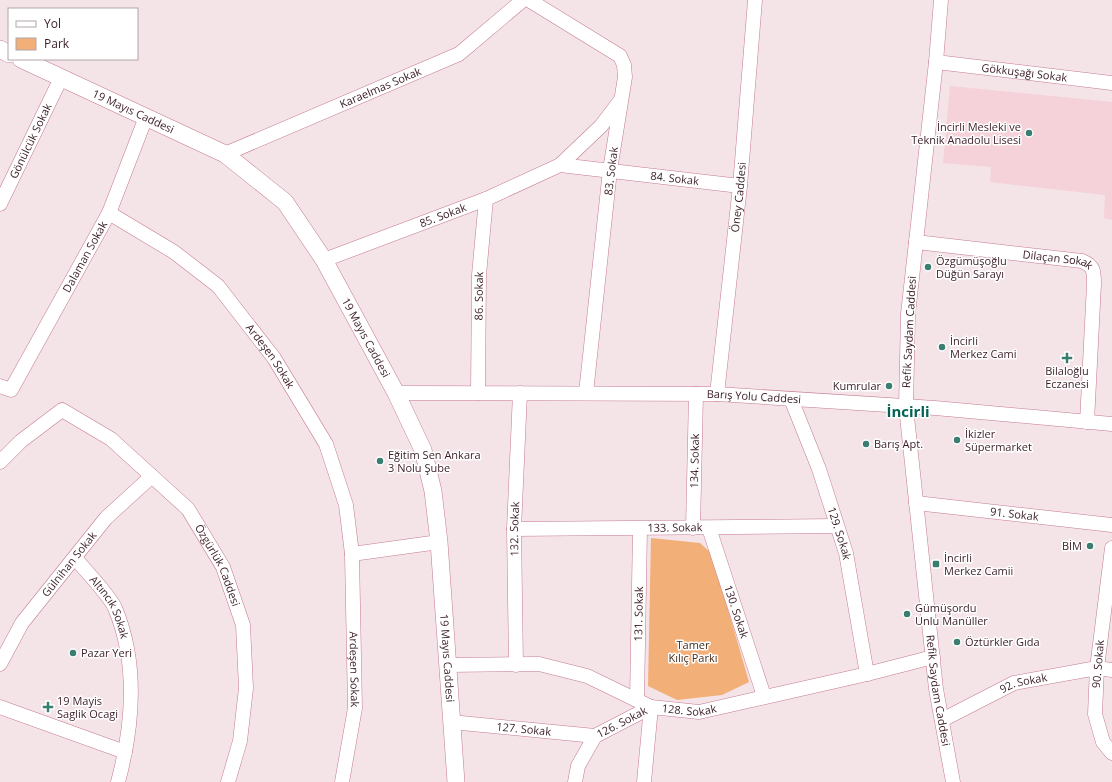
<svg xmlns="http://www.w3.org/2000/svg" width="1112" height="782" font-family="'Open Sans',sans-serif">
  <rect width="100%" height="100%" fill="#f4e3e7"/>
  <!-- built -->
  <polygon fill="#f5d1da" points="950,86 1112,102 1112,220 1104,218 1105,195 990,182 991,167 943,163"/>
  <!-- green -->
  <polygon fill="#f2af77" points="651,538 700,543 712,554 749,682 722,695 677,700 648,686"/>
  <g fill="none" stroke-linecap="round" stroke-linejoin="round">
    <!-- minor casing -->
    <g stroke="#c57b92" stroke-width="15">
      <g id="minor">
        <polyline points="529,0 620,56 624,65 625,77 610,170 586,393"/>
        <path id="s1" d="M941 0 936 62 908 314 906 407 936 689 953 782"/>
        <path id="s2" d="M936 62 1112 83"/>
        <path id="s3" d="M225 154 459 54 523 0"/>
        <polyline points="560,165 601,126 620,101"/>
        <path id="s4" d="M0 204 61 78"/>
        <path id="s5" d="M109 213 174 252 218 286 274 358 326 444 346 505 352 554 355 708 342 782"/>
        <path id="s6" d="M916 242 1082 261C1094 266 1094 271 1094 284L1087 422"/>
        <path id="s7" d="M324 260 486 199 560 165 740 186"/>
        <path id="s8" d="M0 386 11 390 109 213 146 117"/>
        <path id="s9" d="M396 393 717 394 935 408 1112 424"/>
        <path id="s10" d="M478 393 479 275 486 199"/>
        <path id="s11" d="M717 394 740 186 755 0"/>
        <path id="s12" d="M791 399 819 469 846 553 867 674"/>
        <path id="s13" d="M0 462 21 441 62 410 111 439 188 509 223 567 243 625 246 688 240 741 228 782"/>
        <path id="s14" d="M916 503 1112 525"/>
        <path id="s15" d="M693 528 696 394"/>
        <path id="s16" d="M709 528 764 696"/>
        <path id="s17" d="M514 529 836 526"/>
        <polyline points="1112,548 1097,668 1095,714 1103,742 1112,753"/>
        <polyline points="352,554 439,542"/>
        <path id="s18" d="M75 558C85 570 110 596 115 608 138 663 133 726 118 782"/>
        <path id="s19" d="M0 664 22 623 106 518 152 476"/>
        <path id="s20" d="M448 665 539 664 587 676 651 707 699 712 867 674 933 657"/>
        <path id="s21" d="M516 665 514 529 520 393"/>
        <path id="s22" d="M637 700 640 529"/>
        <polyline points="0,707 125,752"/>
        <path id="s23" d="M942 720 1014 683 1097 668 1112 670"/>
        <path id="s24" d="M451 722 595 736"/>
        <path id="s25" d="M575 782 578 766 595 736 651 707"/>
        <polyline points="644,782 651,707"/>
      </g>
    </g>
    <!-- major casing -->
    <g stroke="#c57b92" stroke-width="18">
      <g id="major">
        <polyline points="0,49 9,54"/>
        <path id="s26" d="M21 59 225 154 285 202 324 260 396 393 423 450 433 491 439 542 456 782"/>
      </g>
    </g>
    <!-- minor -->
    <use href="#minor" stroke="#fff" stroke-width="14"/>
    <!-- major -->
    <use href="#major" stroke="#fff" stroke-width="17"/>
  </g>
  <!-- markers -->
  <g fill="#3a7e71" stroke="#fff" stroke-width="1.5">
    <circle cx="1029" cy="133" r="4"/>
    <circle cx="928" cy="267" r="4"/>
    <circle cx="942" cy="347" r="4"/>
    <path d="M1065 352h4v4h4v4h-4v4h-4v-4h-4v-4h4z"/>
    <circle cx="889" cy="386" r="4"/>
    <circle cx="957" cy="440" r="4"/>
    <circle cx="866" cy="444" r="4"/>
    <circle cx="380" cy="461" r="4"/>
    <circle cx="1090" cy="546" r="4"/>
    <rect x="932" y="560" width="8" height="8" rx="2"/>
    <circle cx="907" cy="614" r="4"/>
    <circle cx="957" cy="642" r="4"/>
    <circle cx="73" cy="653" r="4"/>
    <path d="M46 701h4v4h4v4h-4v4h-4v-4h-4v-4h4z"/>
  </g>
  <g text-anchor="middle" stroke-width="3" stroke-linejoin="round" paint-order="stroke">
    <!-- street labels -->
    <g font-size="11" fill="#3a1d26" stroke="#fff">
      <text dy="4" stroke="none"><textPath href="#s2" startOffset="89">Gökkuşağı Sokak</textPath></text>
      <text dy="4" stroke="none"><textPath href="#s3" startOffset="169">Karaelmas Sokak</textPath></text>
      <text dy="4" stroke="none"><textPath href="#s26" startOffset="124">19 Mayıs Caddesi</textPath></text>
      <text dy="4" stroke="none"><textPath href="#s4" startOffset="70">Gönülcük Sokak</textPath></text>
      <text transform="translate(611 171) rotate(-83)" y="4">83. Sokak</text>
      <text dy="4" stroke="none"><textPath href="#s7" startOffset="370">84. Sokak</textPath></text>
      <text dy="4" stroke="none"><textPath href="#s11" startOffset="198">Öney Caddesi</textPath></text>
      <text dy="4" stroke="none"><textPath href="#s7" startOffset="127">85. Sokak</textPath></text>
      <text dy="4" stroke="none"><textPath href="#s8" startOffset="164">Dalaman Sokak</textPath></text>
      <text dy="4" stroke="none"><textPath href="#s6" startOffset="143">Dilaçan Sokak</textPath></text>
      <text dy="4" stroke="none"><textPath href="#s10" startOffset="97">86. Sokak</textPath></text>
      <text transform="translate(909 332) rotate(-87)" y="4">Refik Saydam Caddesi</text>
      <text dy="4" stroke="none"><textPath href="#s26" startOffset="460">19 Mayıs Caddesi</textPath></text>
      <text dy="4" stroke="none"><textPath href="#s5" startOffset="219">Ardeşen Sokak</textPath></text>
      <text dy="4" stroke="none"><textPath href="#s9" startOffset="358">Barış Yolu Caddesi</textPath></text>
      <text dy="4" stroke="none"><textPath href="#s15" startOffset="67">134. Sokak</textPath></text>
      <text dy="4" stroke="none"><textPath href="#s14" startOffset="99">91. Sokak</textPath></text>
      <text dy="4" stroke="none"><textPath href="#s17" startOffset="161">133. Sokak</textPath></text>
      <text dy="4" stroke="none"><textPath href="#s21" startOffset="136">132. Sokak</textPath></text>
      <text dy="4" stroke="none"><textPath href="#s12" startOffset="143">129. Sokak</textPath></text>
      <text dy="4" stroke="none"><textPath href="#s19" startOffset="122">Gülnihan Sokak</textPath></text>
      <text dy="4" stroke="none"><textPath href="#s13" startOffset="306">Özgürlük Caddesi</textPath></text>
      <text dy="4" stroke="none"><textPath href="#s18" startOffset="61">Altıncık Sokak</textPath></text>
      <text dy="4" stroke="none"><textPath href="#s16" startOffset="88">130. Sokak</textPath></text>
      <text dy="4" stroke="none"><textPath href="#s22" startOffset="86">131. Sokak</textPath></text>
      <text dy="4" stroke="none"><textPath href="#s26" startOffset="796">19 Mayıs Caddesi</textPath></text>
      <text transform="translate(1098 664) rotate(-85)" y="4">90. Sokak</text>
      <text dy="4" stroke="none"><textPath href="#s5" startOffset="552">Ardeşen Sokak</textPath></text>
      <text dy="4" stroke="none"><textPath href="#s23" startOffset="90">92. Sokak</textPath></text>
      <text dy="4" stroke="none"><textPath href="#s1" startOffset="694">Refik Saydam Caddesi</textPath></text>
      <text dy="4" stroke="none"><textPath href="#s20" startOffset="250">128. Sokak</textPath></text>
      <text dy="4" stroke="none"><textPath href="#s25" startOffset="81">126. Sokak</textPath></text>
      <text dy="4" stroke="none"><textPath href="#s24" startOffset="73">127. Sokak</textPath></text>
    </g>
    <!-- poi labels -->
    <g font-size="11" fill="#3a1d26" stroke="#fff" text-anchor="start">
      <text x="1021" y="131" text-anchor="end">İncirli Mesleki ve<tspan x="1021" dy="13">Teknik Anadolu Lisesi</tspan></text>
      <text x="936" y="265">Özgümüşoğlu<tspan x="936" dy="13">Düğün Sarayı</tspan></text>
      <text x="950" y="345">İncirli<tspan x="950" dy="13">Merkez Cami</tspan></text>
      <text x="1067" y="375" text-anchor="middle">Bilaloğlu<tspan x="1067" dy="13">Eczanesi</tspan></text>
      <text x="881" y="390" text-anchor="end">Kumrular</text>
      <text x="965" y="438">İkizler<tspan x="965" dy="13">Süpermarket</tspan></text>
      <text x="874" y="448">Barış Apt.</text>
      <text x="388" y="459">Eğitim Sen Ankara<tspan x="388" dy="13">3 Nolu Şube</tspan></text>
      <text x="1082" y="550" text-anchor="end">BİM</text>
      <text x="944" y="562">İncirli<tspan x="944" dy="13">Merkez Camii</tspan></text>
      <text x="915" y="612">Gümüşordu<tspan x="915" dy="13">Unlu Manüller</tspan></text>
      <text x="965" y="646">Öztürkler Gıda</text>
      <text x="81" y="657">Pazar Yeri</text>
      <text x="57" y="705">19 Mayis<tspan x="57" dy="13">Saglik Ocagi</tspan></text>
    </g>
    <!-- park labels -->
    <g font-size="11" fill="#402c1c" stroke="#fff">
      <text x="693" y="649">Tamer<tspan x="693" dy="13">Kılıç Parkı</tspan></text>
    </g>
    <!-- district labels -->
    <g font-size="15" font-weight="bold" fill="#016255" stroke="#fff">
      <text x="908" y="417">İncirli</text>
    </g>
  </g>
  <!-- legend -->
  <rect x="8" y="8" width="130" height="52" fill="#ffffff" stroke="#b0a5a8"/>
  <rect x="16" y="21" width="20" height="6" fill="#ffffff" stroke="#b0a5a8"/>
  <text x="44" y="28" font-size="12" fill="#3a1d26">Yol</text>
  <rect x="16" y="38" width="20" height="12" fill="#f2af77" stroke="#b0a5a8"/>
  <text x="44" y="48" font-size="12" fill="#3a1d26">Park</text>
</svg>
